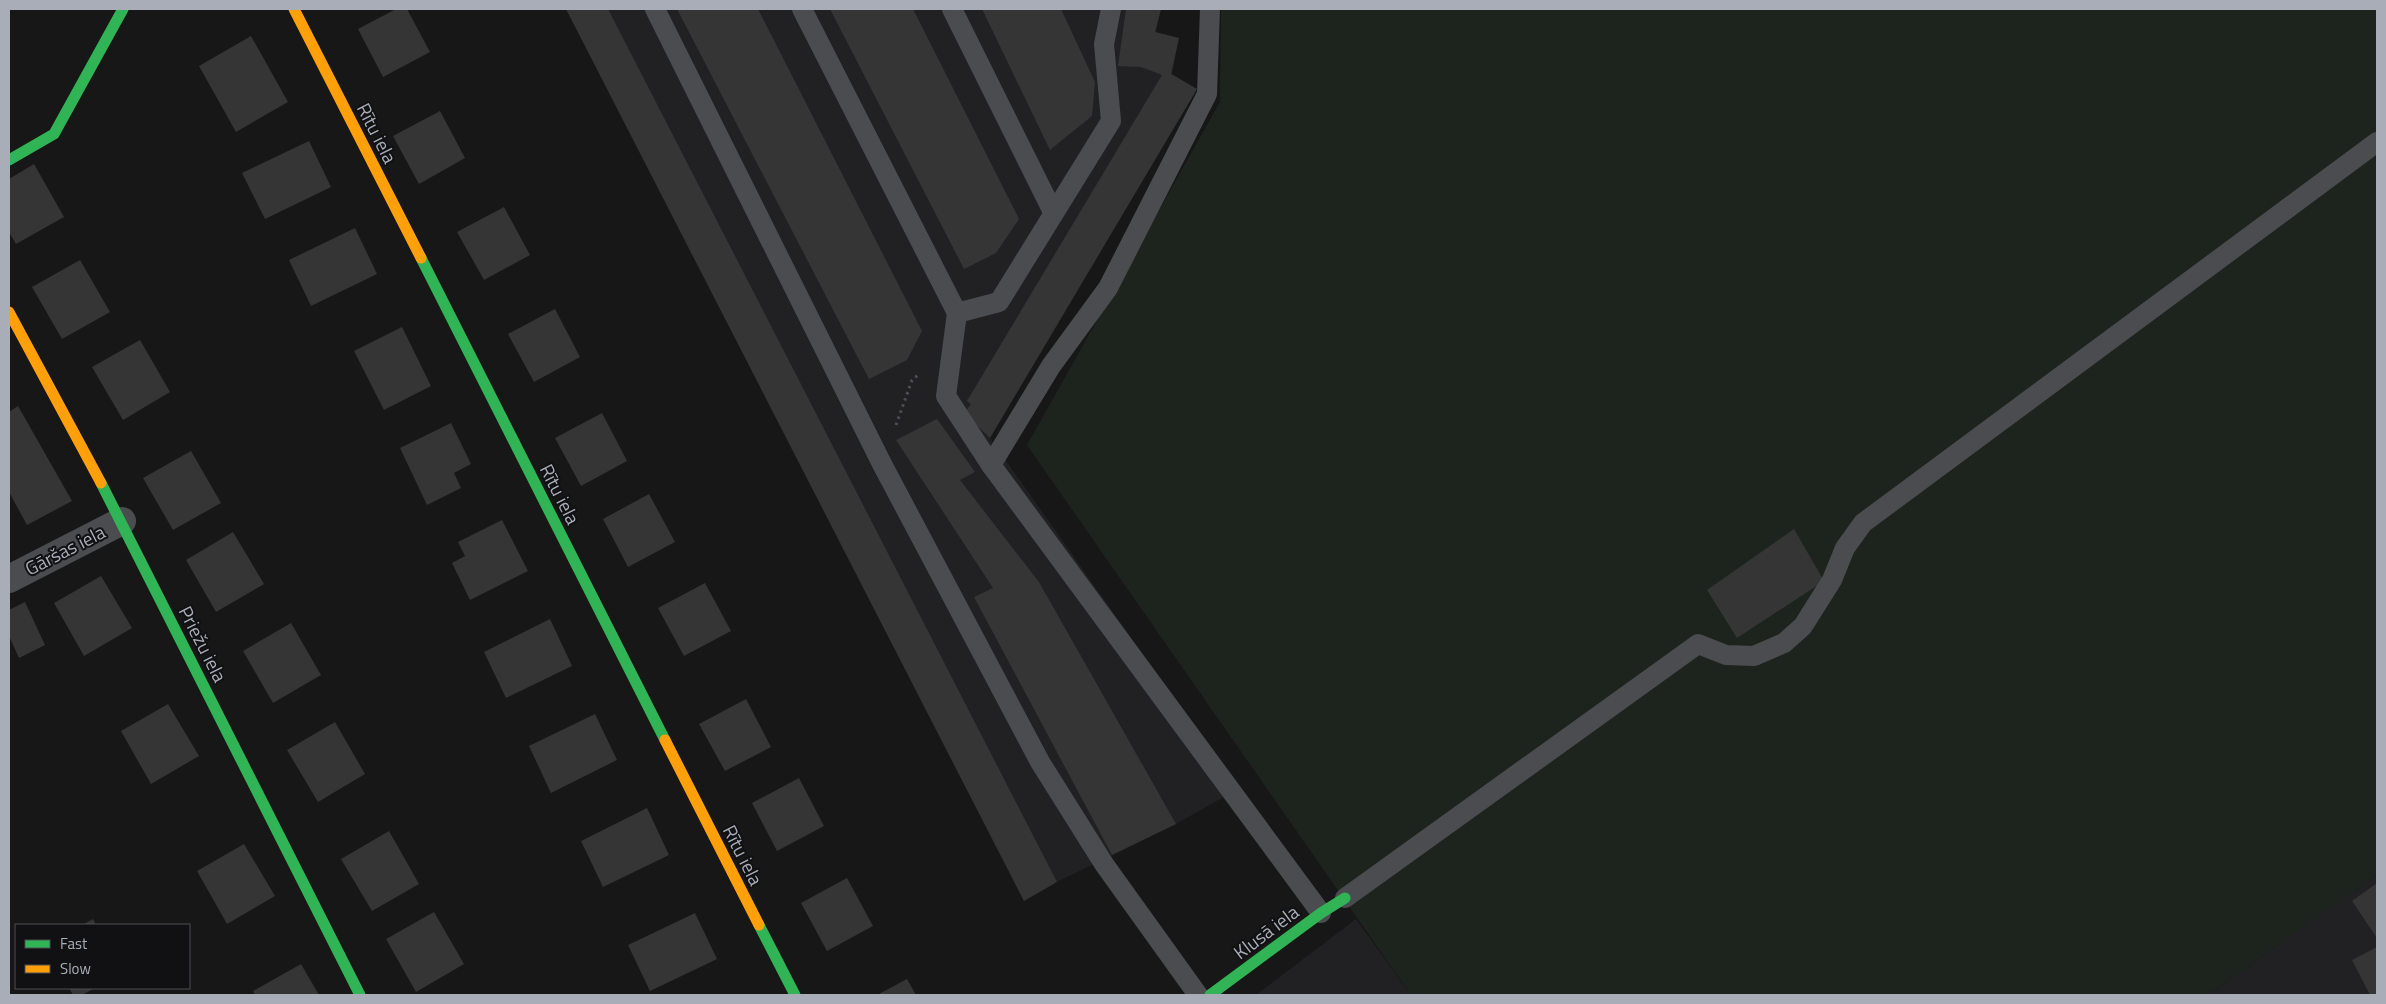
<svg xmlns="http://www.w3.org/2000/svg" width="2386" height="1004" font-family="'Titillium Web',sans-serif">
  <rect width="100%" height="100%" fill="#171717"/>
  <!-- built -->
  <g fill="#212123">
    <polygon points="566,9 1161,9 1156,32 1179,38 1172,74 1197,89 990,438 1238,789 1176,824 1057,882 1024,901"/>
    <polygon points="2377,874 2377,995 2208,995 2352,891"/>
    <polygon points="1356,919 1411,995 1256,995"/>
  </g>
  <!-- green -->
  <polygon fill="#1d241e" points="1221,9 2377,9 2377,874 2208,995 1411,995 1027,445 1220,102"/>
  <!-- building -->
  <g fill="#353536">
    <polygon points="396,9 407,9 430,52 383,77 358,29"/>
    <polygon points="566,9 608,9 1057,882 1024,901"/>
    <polygon points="677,9 758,9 922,331 907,360 869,379"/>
    <polygon points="830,9 913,9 1019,219 996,253 964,269"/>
    <polygon points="982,9 1061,9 1095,82 1092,116 1050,150"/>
    <polygon points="1126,9 1161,9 1155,32 1179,38 1171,74 1197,89 990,438 964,413 971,404 967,401 1162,75 1141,67 1118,66"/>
    <polygon points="251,36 288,102 236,132 199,66"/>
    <polygon points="440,111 465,158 419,184 393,136"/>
    <polygon points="309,141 331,187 265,219 242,173"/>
    <polygon points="34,164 64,217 16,244 9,232 9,179"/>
    <polygon points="504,207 530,255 484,280 457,232"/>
    <polygon points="355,228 377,274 311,306 289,260"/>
    <polygon points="80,260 110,312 62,339 32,287"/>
    <polygon points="555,309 580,357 534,382 508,334"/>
    <polygon points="402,327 431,386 384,410 354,351"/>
    <polygon points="140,340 170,392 123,420 92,367"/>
    <polygon points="18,406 72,501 27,525 9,492 9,412"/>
    <polygon points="602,413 627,461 581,486 555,438"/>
    <polygon points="937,419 975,472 960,480 1039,582 1176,824 1112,855 974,597 993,588 896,440"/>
    <polygon points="451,423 471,464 454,473 461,488 427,505 400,448"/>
    <polygon points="191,451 221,503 173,530 143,478"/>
    <polygon points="649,494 675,542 628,567 603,519"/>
    <polygon points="502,520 528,571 470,600 452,563 465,556 458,542"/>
    <polygon points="1794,529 1824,581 1737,638 1707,590"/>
    <polygon points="233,532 264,584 216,612 186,560"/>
    <polygon points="101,576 132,628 84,656 54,603"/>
    <polygon points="705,583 731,631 684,656 658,608"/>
    <polygon points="25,602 45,645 19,658 9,636 9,610"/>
    <polygon points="550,619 572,666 506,698 484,652"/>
    <polygon points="291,623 321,675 273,703 243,651"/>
    <polygon points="746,699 771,747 725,771 699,724"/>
    <polygon points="168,704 199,756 151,784 121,731"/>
    <polygon points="595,714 617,760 551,793 529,746"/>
    <polygon points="335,722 365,774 318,802 287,750"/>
    <polygon points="799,778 824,826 777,851 752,803"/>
    <polygon points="647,808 669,855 603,887 581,841"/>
    <polygon points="389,831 419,884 372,911 341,859"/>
    <polygon points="244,844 275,896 227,924 197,871"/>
    <polygon points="847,878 873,926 827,951 801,903"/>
    <polygon points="2377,883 2377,938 2352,901"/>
    <polygon points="434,912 464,964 416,992 386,939"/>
    <polygon points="695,913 717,959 650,991 628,945"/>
    <polygon points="93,919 96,925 82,925"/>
    <polygon points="2377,947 2377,995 2370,995 2352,960"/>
    <polygon points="301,964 319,995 255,995 253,991"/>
    <polygon points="907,979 916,995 877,995"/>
    <polygon points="69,988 95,988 82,995 73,995"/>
  </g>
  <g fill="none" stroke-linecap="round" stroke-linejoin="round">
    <!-- path -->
    <polyline stroke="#4d4e52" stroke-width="3" stroke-dasharray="2.5 4" stroke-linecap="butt" points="896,425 912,380 918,375"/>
    <!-- lane -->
    <g stroke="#4b4c50" stroke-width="20">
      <polyline points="655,9 882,464 1040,762 1104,864 1198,995"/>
      <polyline points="802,9 957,313 999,302 1111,121 1104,44 1111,9"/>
      <polyline points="952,9 1053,212"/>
      <polyline points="957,313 946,396 991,465 1321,913"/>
      <polyline points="991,465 1051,366 1108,288 1207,94 1210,9"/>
      <polyline points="1345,898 1698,644 1726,655 1754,656 1784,643 1803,626 1832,580 1845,548 1863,523 2377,142"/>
    </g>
    <!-- street -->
    <polyline stroke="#4b4c50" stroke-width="28" points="9,579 122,521"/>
    <!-- fast -->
    <g stroke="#30b455" stroke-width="11">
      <polyline points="9,160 54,134 123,9"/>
      <polyline points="421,258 665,740"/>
      <polyline points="101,483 360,995"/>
      <polyline points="759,925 795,995"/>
      <polyline points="1210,995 1321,913 1345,898"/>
    </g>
    <!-- slow -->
    <g stroke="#ff9f0a" stroke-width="11">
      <polyline points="294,9 421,258"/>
      <polyline points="9,312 101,483"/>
      <polyline points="665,740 759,925"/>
    </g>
  </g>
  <g text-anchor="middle" stroke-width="4" stroke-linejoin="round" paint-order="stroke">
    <!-- street labels -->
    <g font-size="19" fill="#a8adb8" stroke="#111113">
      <text transform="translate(377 133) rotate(63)" y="7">Rītu iela</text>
      <text transform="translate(560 494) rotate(63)" y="7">Rītu iela</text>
      <text transform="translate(65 550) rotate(-27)" y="7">Gāršas iela</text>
      <text transform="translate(203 644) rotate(63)" y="7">Priežu iela</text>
      <text transform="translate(743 855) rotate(63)" y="7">Rītu iela</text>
      <text transform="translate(1266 932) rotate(-37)" y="7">Klusā iela</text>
    </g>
  </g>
  <!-- border -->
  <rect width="2386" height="1004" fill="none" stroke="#a8adb8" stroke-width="20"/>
  <!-- legend -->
  <rect x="15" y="924" width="175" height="65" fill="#111113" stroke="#4d4f55"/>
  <rect x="25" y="940" width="25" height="8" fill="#30b455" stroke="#4d4f55"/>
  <text x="60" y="949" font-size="15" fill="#a8adb8">Fast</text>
  <rect x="25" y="965" width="25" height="8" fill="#ff9f0a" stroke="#4d4f55"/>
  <text x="60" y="974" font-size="15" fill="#a8adb8">Slow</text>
</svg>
